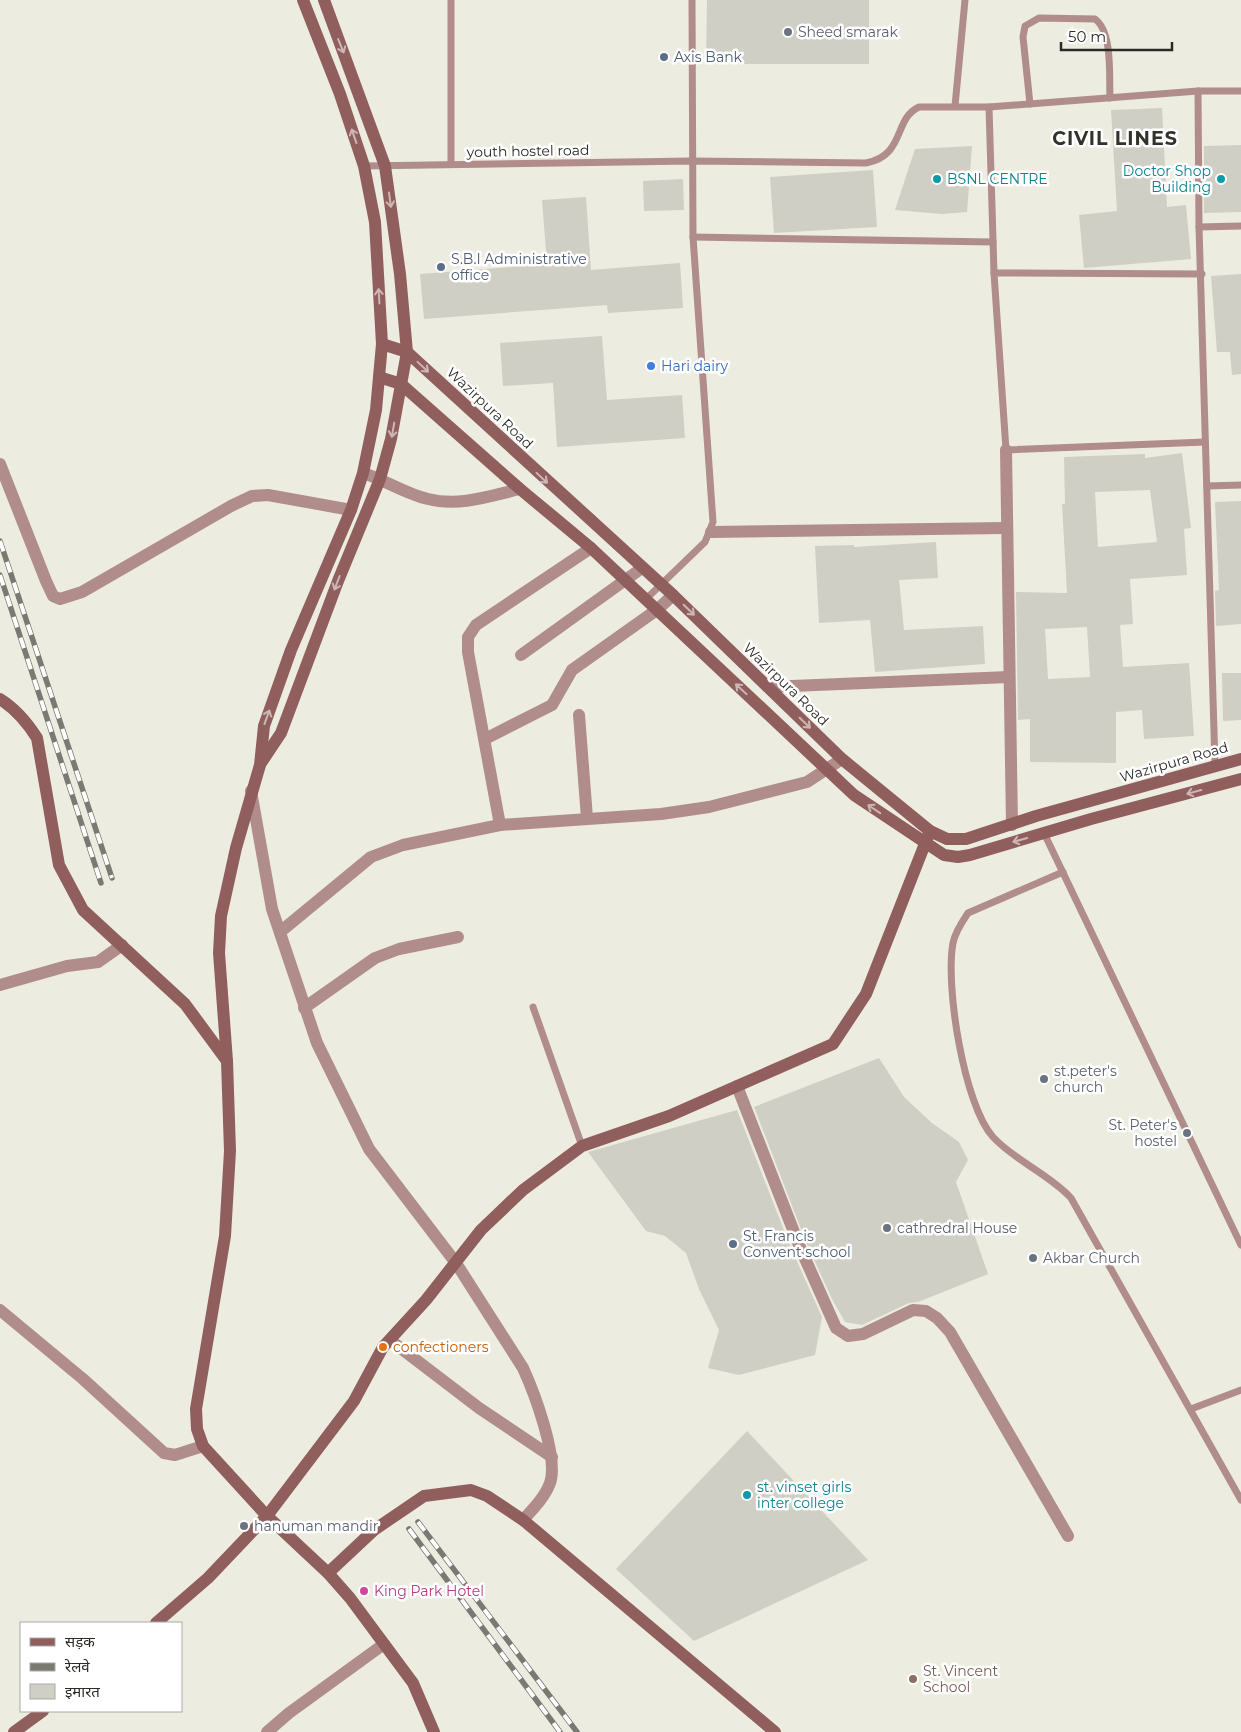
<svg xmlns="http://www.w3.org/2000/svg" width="1241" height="1732" font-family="Montserrat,'Noto Sans Devanagari',sans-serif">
  <rect width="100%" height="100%" fill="#edece1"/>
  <!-- building -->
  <g fill="#d0cfc5" fill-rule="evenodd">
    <polygon points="707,0 869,0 869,64 706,64"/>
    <polygon points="1162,108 1167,207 1186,205 1191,259 1084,268 1079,215 1117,211 1111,110"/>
    <polygon points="1241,145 1241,212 1204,213 1204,146"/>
    <polygon points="972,146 967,212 942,214 895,210 915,149"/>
    <polygon points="873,170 877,227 774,233 770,177"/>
    <polygon points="683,179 684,210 644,211 643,181"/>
    <polygon points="586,197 591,270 680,263 683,308 608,313 607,305 424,319 420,274 547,264 542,200"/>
    <polygon points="1241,274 1241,374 1232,375 1230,352 1217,352 1211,276"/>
    <polygon points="602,336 607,400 682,395 685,438 557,447 553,383 503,386 500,343"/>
    <path d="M1182 453 1191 528 1184 529 1187 575 1130 579 1133 624 1120 625 1123 667 1189 663 1194 736 1144 739 1142 710 1116 712V763L1030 762V719L1018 720 1016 592 1067 593 1062 504H1065L1064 457 1145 454V458ZM1150 490 1157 542 1098 547 1095 492ZM1087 627 1090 677 1048 679 1045 629Z"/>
    <polygon points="1241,501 1241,624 1216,626 1215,591 1219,590 1215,502"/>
    <polygon points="936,542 938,578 899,580 904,630 983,626 985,664 875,672 870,620 819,623 815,546 854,545 854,547"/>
    <polygon points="1222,673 1241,673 1241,720 1223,721"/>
    <polygon points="879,1058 904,1097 932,1123 959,1142 968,1160 956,1182 988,1274 918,1302 909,1303 862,1325 845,1322 832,1299 806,1242 754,1107"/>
    <polygon points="737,1110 791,1248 822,1317 815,1355 739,1375 708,1368 719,1330 699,1289 686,1253 665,1236 646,1231 588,1152"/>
    <polygon points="747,1431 868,1560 694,1641 616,1569"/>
  </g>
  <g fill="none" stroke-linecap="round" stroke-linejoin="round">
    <!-- lane -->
    <g stroke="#b08c8b" stroke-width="7">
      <polyline points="1198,91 1199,227 1215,765"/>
      <path d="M1030 104 1023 37 1025 26 1039 18 1095 19C1113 32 1109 77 1110 98"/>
      <polyline points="955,106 965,0"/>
      <polyline points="989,107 994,273 1006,450 1205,442"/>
      <polyline points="451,164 451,0"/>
      <path d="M364 166 692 161 866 163C906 155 893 119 919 107H989L1198 91H1241"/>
      <polyline points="1199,227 1241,226"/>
      <polyline points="693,237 993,242"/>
      <polyline points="994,273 1202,274"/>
      <polyline points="1207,486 1241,485"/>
      <polyline points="646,599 705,542 713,522 693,237 692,0"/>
      <polyline points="1044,833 1241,1245"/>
      <path d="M1063 872 968 913C962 922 955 932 953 943 945 986 964 1105 993 1137 1015 1161 1049 1174 1071 1198L1241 1500"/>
      <polyline points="533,1007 582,1146"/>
      <polyline points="1191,1409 1241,1390"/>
    </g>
    <!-- street -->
    <g stroke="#b08c8b" stroke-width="12">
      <polyline points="1006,450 1012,825"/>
      <polyline points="0,464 46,581 53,596 60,599 82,592 231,506 252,496 268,495 351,510"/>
      <path d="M363 473C385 480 406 494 428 499 459 507 490 496 520 489"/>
      <polyline points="711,532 1006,528"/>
      <polyline points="521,655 642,568"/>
      <polyline points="768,687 1009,677"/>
      <polyline points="579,715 587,818"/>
      <polyline points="485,739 552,705 572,670 658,609 673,595"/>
      <path d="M251 791 272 909 317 1043 369 1149 456 1263 523 1368C534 1392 559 1458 550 1483 545 1497 533 1509 523 1520"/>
      <polyline points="500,825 468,652 468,637 476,625 591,548"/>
      <polyline points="280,932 371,857 403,845 500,825 661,814 709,807 807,782 842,759"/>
      <polyline points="0,985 67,966 98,962 122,945"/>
      <polyline points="304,1008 375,958 399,949 458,937"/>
      <polyline points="737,1086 799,1245 836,1328 848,1336 863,1334 913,1310 926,1311 937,1318 950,1332 1068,1536"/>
      <polyline points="0,1310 83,1379 164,1453 175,1455 203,1446"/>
      <polyline points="390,1340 479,1408 552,1457"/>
      <polyline points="267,1732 289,1713 384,1644"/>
    </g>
    <!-- secondary -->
    <g stroke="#905f5d" stroke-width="12">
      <polyline points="303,0 340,94 364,166 375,222 382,344 376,410 363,473 351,510 291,650 264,726 260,765 236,848 221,916 219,953 227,1061 230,1151 225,1236 196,1409 197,1429 203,1446 267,1516 328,1573 350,1598 413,1683 434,1732"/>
      <polyline points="382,344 407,352 673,595 842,759 930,831 947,839 966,839 1036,816 1241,759"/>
      <polyline points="379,377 401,384 520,489 591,548 854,795 944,855 958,857 970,855 1091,819 1241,779"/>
      <path d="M0 699C16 709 27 722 37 738L59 865 83 910 185 1004 227 1061"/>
      <polyline points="261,763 281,733 338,581 380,479 391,439 407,352 400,274 385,166 324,0"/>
      <polyline points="328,1573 374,1530 424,1496 471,1490 487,1496 523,1520 775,1732"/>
      <polyline points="156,1623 208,1578 267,1516 354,1401 383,1347 426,1300 481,1230 523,1190 582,1146 669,1116 833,1044 866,994 930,831"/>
      <polyline points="14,1732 43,1711"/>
    </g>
    <!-- rail casing -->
    <g stroke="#7a7972" stroke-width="5.5">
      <g id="rail">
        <polyline points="0,541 112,878"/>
        <polyline points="0,575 101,883"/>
        <polyline points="418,1522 577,1732"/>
        <polyline points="409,1529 560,1732"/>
      </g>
    </g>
    <!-- rail -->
    <use href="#rail" stroke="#fff" stroke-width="4" stroke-dasharray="11" stroke-linecap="butt"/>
  </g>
  <!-- one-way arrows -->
  <defs><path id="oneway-shaft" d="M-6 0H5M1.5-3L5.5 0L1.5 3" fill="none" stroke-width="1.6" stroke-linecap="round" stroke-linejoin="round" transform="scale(1.25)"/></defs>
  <g stroke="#cdb7b6">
    <use href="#oneway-shaft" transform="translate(341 46) rotate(68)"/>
    <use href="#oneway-shaft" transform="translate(354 136) rotate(-109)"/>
    <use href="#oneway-shaft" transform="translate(390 200) rotate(82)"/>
    <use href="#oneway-shaft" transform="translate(379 296) rotate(-93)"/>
    <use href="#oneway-shaft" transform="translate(423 367) rotate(43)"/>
    <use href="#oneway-shaft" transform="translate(393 430) rotate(100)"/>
    <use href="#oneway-shaft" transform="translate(542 478) rotate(43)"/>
    <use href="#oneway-shaft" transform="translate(337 583) rotate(111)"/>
    <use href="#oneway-shaft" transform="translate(689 610) rotate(44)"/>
    <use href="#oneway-shaft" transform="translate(741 689) rotate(-137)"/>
    <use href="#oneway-shaft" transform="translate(267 717) rotate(-70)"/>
    <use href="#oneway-shaft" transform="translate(805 723) rotate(44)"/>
    <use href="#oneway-shaft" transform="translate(1194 792) rotate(165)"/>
    <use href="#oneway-shaft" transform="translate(874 809) rotate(-146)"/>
    <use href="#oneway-shaft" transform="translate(1020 840) rotate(164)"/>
  </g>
  <!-- markers -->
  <g fill="#6b7280" stroke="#fff" stroke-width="2">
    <circle cx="788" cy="32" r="5"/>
    <circle cx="1044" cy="1079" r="5"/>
    <circle cx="1187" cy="1133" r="5"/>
    <circle cx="887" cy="1228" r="5"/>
    <circle cx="1033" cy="1258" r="5"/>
    <circle cx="244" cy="1526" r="5"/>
  </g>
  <g fill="#5c6f8a" stroke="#fff" stroke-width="2">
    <circle cx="664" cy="57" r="5"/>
    <circle cx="441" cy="267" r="5"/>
    <circle cx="733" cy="1244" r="5"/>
  </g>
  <g fill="#0f9aa8" stroke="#fff" stroke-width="2">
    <circle cx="937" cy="179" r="5"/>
    <circle cx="1221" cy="179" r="5"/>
    <circle cx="747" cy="1495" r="5"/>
  </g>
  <circle fill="#3f7fe0" stroke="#fff" stroke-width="2" cx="651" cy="366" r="5"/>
  <circle fill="#e8710a" stroke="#fff" stroke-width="2" cx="383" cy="1347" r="5"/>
  <circle fill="#d1479c" stroke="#fff" stroke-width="2" cx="364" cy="1591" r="5"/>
  <circle fill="#8d6e63" stroke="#fff" stroke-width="2" cx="913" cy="1679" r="5"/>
  <g text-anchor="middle" stroke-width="5" stroke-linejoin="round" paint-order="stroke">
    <!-- worship labels -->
    <g font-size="14" fill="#5b616d" stroke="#fff" text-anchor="start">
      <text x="798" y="37">Sheed smarak</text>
      <text x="1054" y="1076">st.peter's<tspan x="1054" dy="16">church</tspan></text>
      <text x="1177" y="1130" text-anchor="end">St. Peter's<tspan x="1177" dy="16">hostel</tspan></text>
      <text x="897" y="1233">cathredral House</text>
      <text x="1043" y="1263">Akbar Church</text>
      <text x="254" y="1531">hanuman mandir</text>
    </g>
    <!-- service labels -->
    <g font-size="14" fill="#4e5e75" stroke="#fff" text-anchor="start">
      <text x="674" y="62">Axis Bank</text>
      <text x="451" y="264">S.B.I Administrative<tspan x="451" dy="16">office</tspan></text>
      <text x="743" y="1241">St. Francis<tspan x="743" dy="16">Convent school</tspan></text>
    </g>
    <!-- street labels -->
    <g font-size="14" fill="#2b2a26" stroke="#fff">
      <text transform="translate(528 151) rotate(-1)" y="5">youth hostel road</text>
      <text transform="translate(490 408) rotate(43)" y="5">Wazirpura Road</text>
      <text transform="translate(786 684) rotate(44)" y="5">Wazirpura Road</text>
      <text transform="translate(1174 762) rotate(-16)" y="5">Wazirpura Road</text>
    </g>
    <!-- culture labels -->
    <g font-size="14" fill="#0d838f" stroke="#fff" text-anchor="start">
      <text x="1211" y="176" text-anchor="end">Doctor Shop<tspan x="1211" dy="16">Building</tspan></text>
      <text x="947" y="184">BSNL CENTRE</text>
      <text x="757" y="1492">st. vinset girls<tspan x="757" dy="16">inter college</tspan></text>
    </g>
    <!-- shop labels -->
    <g font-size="14" fill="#366cbe" stroke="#fff" text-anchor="start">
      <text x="661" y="371">Hari dairy</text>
    </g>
    <!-- food labels -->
    <g font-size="14" fill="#c56008" stroke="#fff" text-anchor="start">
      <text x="393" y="1352">confectioners</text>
    </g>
    <!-- hotel labels -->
    <g font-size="14" fill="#b23c85" stroke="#fff" text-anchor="start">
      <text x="374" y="1596">King Park Hotel</text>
    </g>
    <!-- education labels -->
    <g font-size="14" fill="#785e54" stroke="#fff" text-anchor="start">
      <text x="923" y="1676">St. Vincent<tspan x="923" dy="16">School</tspan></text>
    </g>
    <!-- district labels -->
    <g font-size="19" font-weight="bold" letter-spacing="1" fill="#33322a" stroke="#fff">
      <text x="1115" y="145">CIVIL LINES</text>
    </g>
  </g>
  <!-- legend -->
  <rect x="20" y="1622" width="162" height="90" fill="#ffffff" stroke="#aaaaa8"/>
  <rect x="30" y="1638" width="25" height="8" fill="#905f5d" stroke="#aaaaa8"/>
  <text x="65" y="1647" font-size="15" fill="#2b2a26">सड़क</text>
  <rect x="30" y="1663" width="25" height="8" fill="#7a7972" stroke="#aaaaa8"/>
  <text x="65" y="1672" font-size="15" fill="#2b2a26">रेलवे</text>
  <rect x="30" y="1684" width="25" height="15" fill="#d0cfc5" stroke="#aaaaa8"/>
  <text x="65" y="1697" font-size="15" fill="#2b2a26">इमारत</text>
  <!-- scale -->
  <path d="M1061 42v8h111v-8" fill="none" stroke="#2b2a26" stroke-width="2.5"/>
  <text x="1068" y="42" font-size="15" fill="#2b2a26" stroke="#ffffff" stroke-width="4" paint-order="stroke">50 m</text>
</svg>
